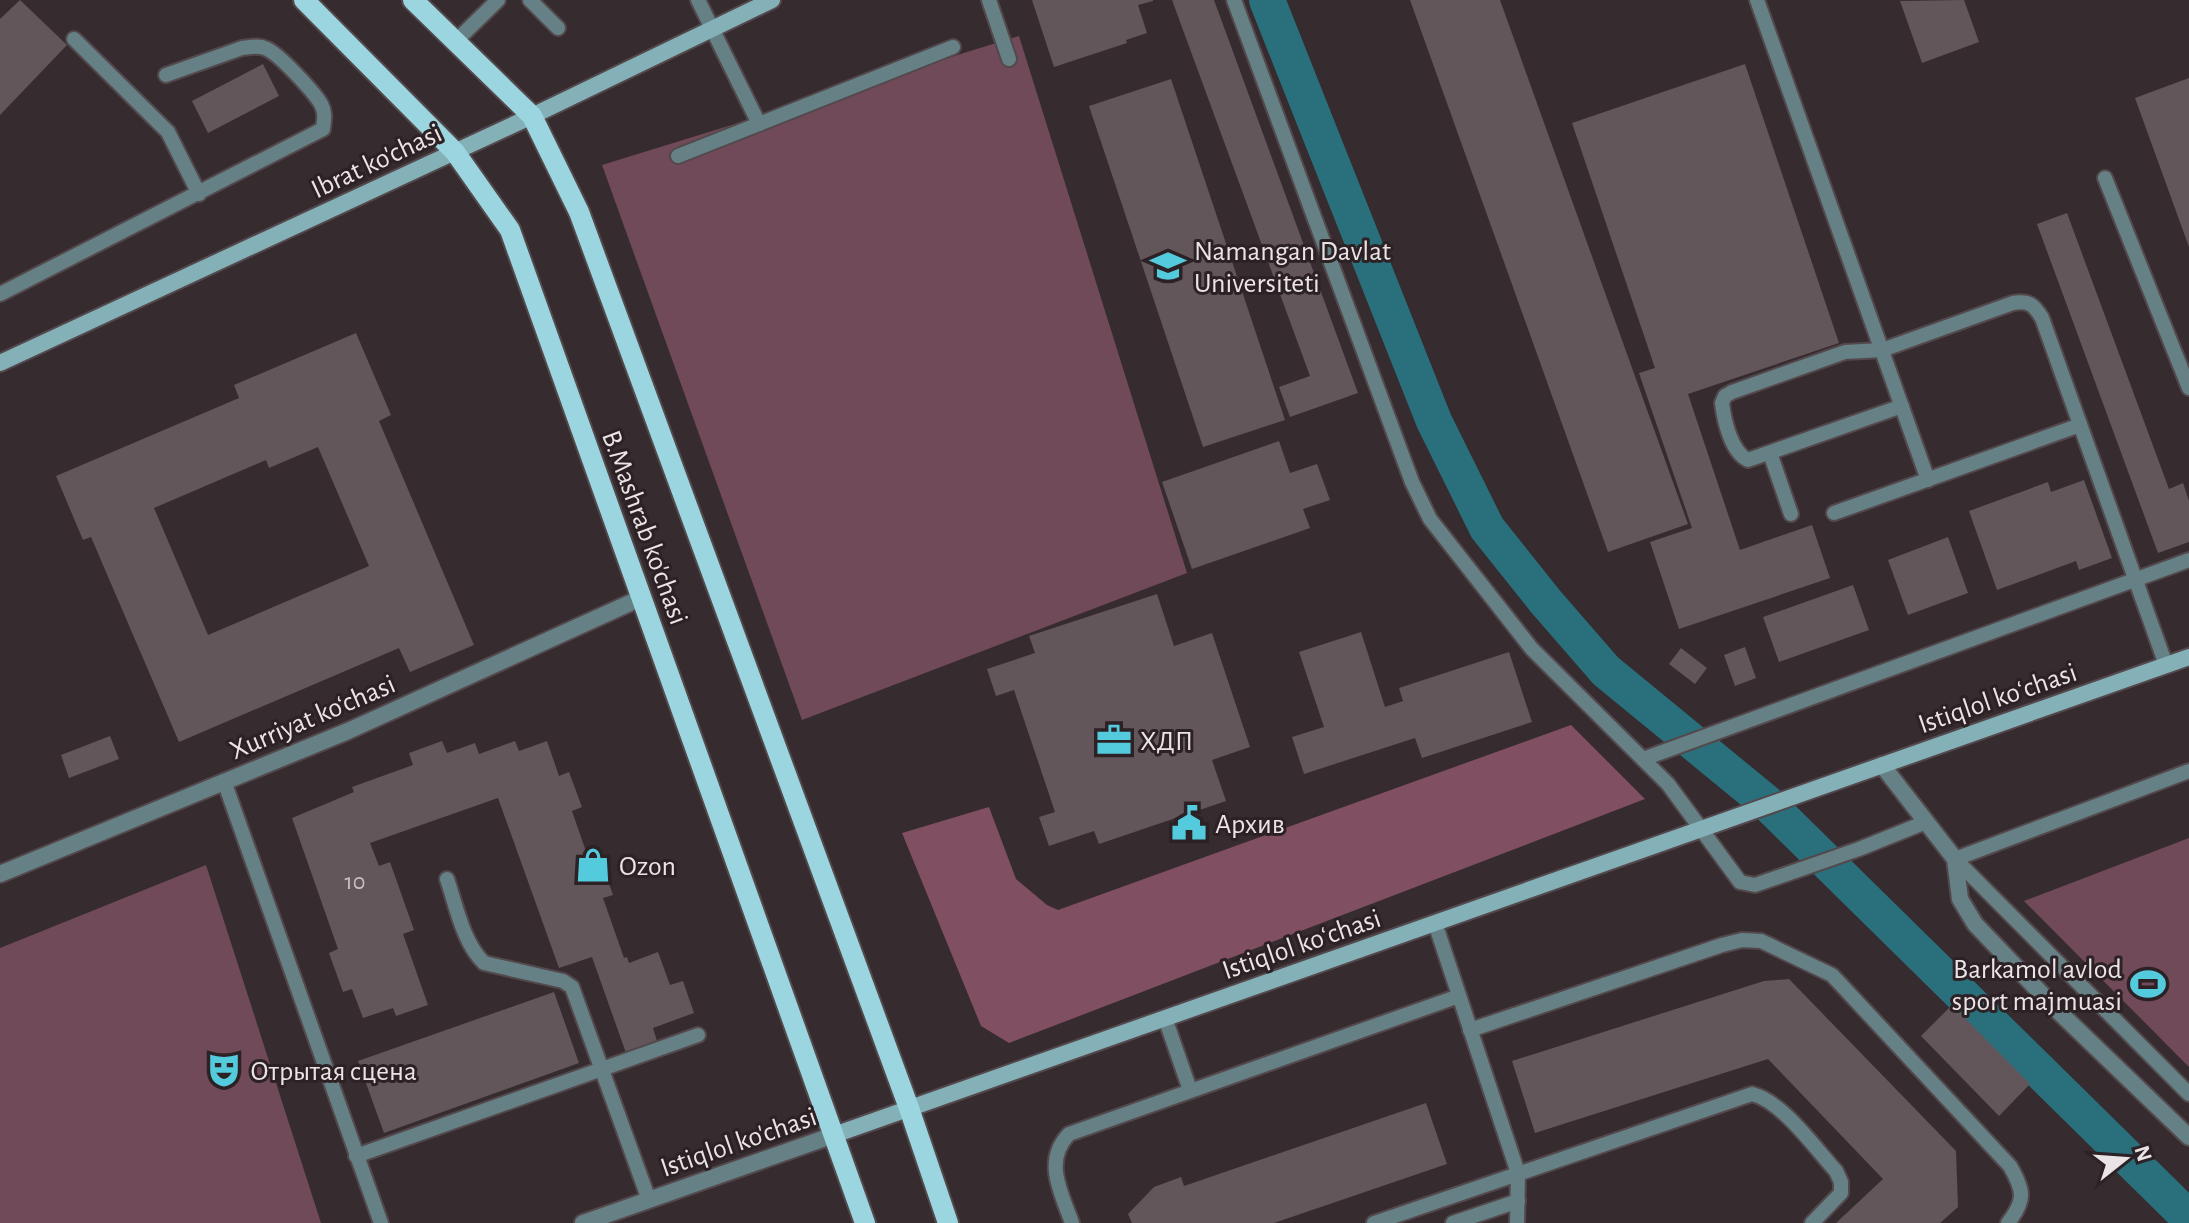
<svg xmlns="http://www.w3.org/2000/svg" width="2189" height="1223" font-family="'Alegreya Sans',sans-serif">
  <rect width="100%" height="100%" fill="#362b2f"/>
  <!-- green -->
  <g fill="#704a58">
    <polygon points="1019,36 1187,573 802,720 602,165"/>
    <polygon points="2189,838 2189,1067 2024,901"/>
    <polygon points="206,865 321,1223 0,1223 0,948"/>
  </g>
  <!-- forest -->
  <polygon fill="#814f62" points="1571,725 1645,799 1009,1043 981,1026 902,833 989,807 1016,879 1047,905 1058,910"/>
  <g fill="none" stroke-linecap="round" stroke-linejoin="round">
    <!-- canal -->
    <polyline stroke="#29707c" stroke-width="36" points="1267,0 1434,421 1487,528 1546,602 1606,671 1767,803 2189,1218"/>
  </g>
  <!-- building -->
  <g fill="#62565a" fill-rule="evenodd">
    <polygon points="20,0 67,45 0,115 0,19"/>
    <polygon points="1032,0 1153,0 1153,1 1138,5 1147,33 1126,40 1127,43 1054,67"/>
    <polygon points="1172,0 1214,0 1358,393 1290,417 1279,387 1310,376"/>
    <polygon points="1410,0 1500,0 1688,524 1608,552"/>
    <polygon points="1964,0 1979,42 1922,63 1900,1"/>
    <polygon points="263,64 279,96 208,133 192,101"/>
    <polygon points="1745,64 1839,343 1688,394 1740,550 1812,525 1830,578 1679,629 1650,542 1692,528 1639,373 1655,368 1572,123"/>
    <polygon points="2189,78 2189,247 2135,98"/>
    <polygon points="1171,79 1285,420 1203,447 1089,106"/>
    <polygon points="2067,213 2169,489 2183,483 2189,501 2189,542 2158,553 2037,224"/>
    <path d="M356 333 391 415 379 421 474 645 410 672 399 648 179 742 91 537 83 540 56 476 239 398 234 385ZM318 447 369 566 208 635 154 508 266 460 269 468Z"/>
    <polygon points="1279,441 1290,473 1317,464 1330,500 1303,509 1310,528 1192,569 1162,482"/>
    <polygon points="2084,480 2112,558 2079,570 2076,561 1997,590 1969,511 2048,482 2051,492"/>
    <polygon points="1948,537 1968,593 1908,615 1888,560"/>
    <polygon points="1853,585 1869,630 1779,662 1763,617"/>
    <polygon points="1157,594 1174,646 1212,633 1250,747 1212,760 1226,801 1099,844 1094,831 1049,846 1039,817 1055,812 1014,690 996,696 987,669 1035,653 1029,636"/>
    <polygon points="1361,632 1385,707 1403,701 1399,688 1509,652 1532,722 1422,758 1415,738 1304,774 1292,737 1324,727 1299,652"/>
    <polygon points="1745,647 1756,678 1735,686 1724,655"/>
    <polygon points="1681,648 1707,668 1695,684 1669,664"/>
    <polygon points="110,736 119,759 69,778 61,755"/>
    <polygon points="442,741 447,753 475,743 479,754 515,741 519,751 547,741 559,776 569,772 582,807 572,811 589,860 599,856 613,895 603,898 624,958 627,957 629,963 658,952 670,985 683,981 694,1013 653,1028 657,1041 626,1053 592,957 559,968 498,798 370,843 379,866 390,862 414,930 403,934 428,1005 396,1016 393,1008 363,1018 352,989 343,992 329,953 338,949 292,818 354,792 352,787 413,765 409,753"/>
    <polygon points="1789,979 1956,1151 1958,1207 1940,1223 1836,1223 1883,1179 1768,1059 1535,1133 1512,1061 1764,981"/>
    <polygon points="554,992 579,1063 384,1133 358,1061"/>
    <polygon points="1952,1005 2030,1084 1999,1116 1921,1036"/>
    <polygon points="1426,1103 1447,1164 1274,1223 1132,1223 1128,1214 1154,1187 1181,1177 1184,1186"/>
  </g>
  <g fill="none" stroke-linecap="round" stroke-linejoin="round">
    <!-- lane casing -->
    <g stroke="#53494c" stroke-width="18">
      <g id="lane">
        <polyline points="530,0 558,28"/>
        <polyline points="989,0 1009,59"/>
        <polyline points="1234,0 1412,482 1430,519 1532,649 1668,784 1740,882 1755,885 1859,849 1926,822"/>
        <polyline points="1757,0 1928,480"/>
        <polyline points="74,39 168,132 199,194"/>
        <polyline points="456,41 498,0"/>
        <polyline points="759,124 953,47"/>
        <polyline points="678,156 759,124 698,0"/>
        <polyline points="2105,178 2189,388"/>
        <path d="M0 294 323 129C324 120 326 113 321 104 314 92 280 55 267 49 259 45 251 47 242 48L166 75"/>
        <path d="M1902 406 1748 460C1731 452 1724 420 1722 403L1725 396 1732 392 1845 352 1882 350 2013 303C2029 300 2034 305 2042 318L2166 665"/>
        <polyline points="1770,453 1791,514"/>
        <polyline points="1834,513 2080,425"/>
        <polyline points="1643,759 2189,560"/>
        <polyline points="2189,771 1955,859 2189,1094"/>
        <polyline points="224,781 381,1223"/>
        <path d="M447 879C456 905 463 943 484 963L563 981 572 987 649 1200"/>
        <polyline points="1435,923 1518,1173 1517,1223"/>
        <polyline points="1165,1018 1190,1090"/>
        <path d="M1470 1030 1722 945 1742 940 1761 941 1832 975 2010 1166C2024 1191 2026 1200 2008 1223"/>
        <polyline points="356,1156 698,1035"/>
        <path d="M1072 1223C1061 1192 1043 1161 1069 1134L1459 996"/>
        <path d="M1374 1223 1752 1094C1782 1101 1815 1148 1836 1171L1841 1182V1193L1812 1223"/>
        <polyline points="1453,1223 1518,1201"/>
      </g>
    </g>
    <!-- street casing -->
    <g stroke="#53494c" stroke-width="20">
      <g id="street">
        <polyline points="1882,765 1955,859 1960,899 1975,924 2058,1011 2189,1137"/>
        <polyline points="0,874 348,731 641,598"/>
        <polyline points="583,1223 834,1135"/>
      </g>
    </g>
    <!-- secondary casing -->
    <g stroke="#53494c" stroke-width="20">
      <g id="secondary">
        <polyline points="0,363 532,116 772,0"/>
        <polyline points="834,1135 2189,657"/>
      </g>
    </g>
    <!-- primary casing -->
    <g stroke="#53494c" stroke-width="24">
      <g id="primary">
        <polyline points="304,0 455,152 510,230 865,1223"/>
        <polyline points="413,0 532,116 579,212 909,1108 948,1223"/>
      </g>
    </g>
    <!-- lane -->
    <use href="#lane" stroke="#668186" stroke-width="14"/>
    <!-- street -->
    <use href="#street" stroke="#668186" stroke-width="16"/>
    <!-- secondary -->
    <use href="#secondary" stroke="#84b0b8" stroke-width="16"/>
    <!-- primary -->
    <use href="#primary" stroke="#9bd5df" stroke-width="20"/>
  </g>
  <!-- icons -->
  <defs>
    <g id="university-bare" transform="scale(2.76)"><path d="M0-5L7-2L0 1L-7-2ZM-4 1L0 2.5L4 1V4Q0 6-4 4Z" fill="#54cadd" stroke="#2c2125" stroke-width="2.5" paint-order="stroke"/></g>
    <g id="office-bare" transform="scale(2.76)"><path d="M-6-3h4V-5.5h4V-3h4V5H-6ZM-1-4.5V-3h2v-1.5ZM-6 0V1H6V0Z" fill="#54cadd" stroke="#2c2125" stroke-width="2.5" paint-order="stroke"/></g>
    <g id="civic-bare" transform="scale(2.76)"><path d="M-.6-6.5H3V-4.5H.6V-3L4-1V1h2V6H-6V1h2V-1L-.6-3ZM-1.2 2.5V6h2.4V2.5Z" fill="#54cadd" stroke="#2c2125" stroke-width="2.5" paint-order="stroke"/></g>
    <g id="shop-bare" transform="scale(2.76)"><path d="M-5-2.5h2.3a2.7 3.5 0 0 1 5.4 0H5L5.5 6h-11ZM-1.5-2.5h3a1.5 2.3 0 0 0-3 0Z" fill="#54cadd" stroke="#2c2125" stroke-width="2.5" paint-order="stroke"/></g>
    <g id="stadium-bare" transform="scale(2.76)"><path d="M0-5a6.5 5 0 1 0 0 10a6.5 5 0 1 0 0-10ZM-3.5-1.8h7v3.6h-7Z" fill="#54cadd" stroke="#2c2125" stroke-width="2.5" paint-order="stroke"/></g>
    <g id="theatre-bare" transform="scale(2.76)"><path d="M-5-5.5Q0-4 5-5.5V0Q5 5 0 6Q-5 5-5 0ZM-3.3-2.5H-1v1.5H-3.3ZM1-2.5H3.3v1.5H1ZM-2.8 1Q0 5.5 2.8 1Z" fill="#54cadd" stroke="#2c2125" stroke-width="2.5" paint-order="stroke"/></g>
  </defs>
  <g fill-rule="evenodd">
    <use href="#university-bare" x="1168" y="266"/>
    <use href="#office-bare" x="1114" y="740"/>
    <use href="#civic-bare" x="1189" y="823"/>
    <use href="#shop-bare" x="593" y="865"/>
    <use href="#stadium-bare" x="2148" y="984"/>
    <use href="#theatre-bare" x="224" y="1070"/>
  </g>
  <g text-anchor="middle" stroke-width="6" stroke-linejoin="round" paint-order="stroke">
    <!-- number labels -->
    <g font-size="24" fill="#c9c0c3">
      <text x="355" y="889">10</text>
    </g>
    <!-- street labels -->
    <g font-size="28" fill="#ebe4e6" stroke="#2c2125">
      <text transform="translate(376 160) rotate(-25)" y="10">Ibrat ko'chasi</text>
      <text transform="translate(646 527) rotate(70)" y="10">B.Mashrab ko'chasi</text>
      <text transform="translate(1997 697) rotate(-19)" y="10">Istiqlol koʻchasi</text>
      <text transform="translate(312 716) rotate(-23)" y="10">Xurriyat ko‘chasi</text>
      <text transform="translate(1301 943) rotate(-19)" y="10">Istiqlol koʻchasi</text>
      <text transform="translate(738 1141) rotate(-19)" y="10">Istiqlol ko'chasi</text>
    </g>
    <!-- poi labels -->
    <g font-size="28" fill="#ebe4e6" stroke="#2c2125" text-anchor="start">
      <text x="1194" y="260">Namangan Davlat<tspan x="1194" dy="32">Universiteti</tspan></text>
      <text x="1140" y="750">ХДП</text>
      <text x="1215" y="833">Архив</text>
      <text x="619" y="875">Ozon</text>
      <text x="2122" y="978" text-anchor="end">Barkamol avlod<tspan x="2122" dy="32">sport majmuasi</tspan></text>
      <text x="250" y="1080">Отрытая сцена</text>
    </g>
  </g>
  <!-- north arrow -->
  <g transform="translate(2125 1159) rotate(73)" stroke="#2c2125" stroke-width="6" paint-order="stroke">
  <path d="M0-6L14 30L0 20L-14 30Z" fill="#ebe4e6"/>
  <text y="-12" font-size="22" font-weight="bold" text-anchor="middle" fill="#ebe4e6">N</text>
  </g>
</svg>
